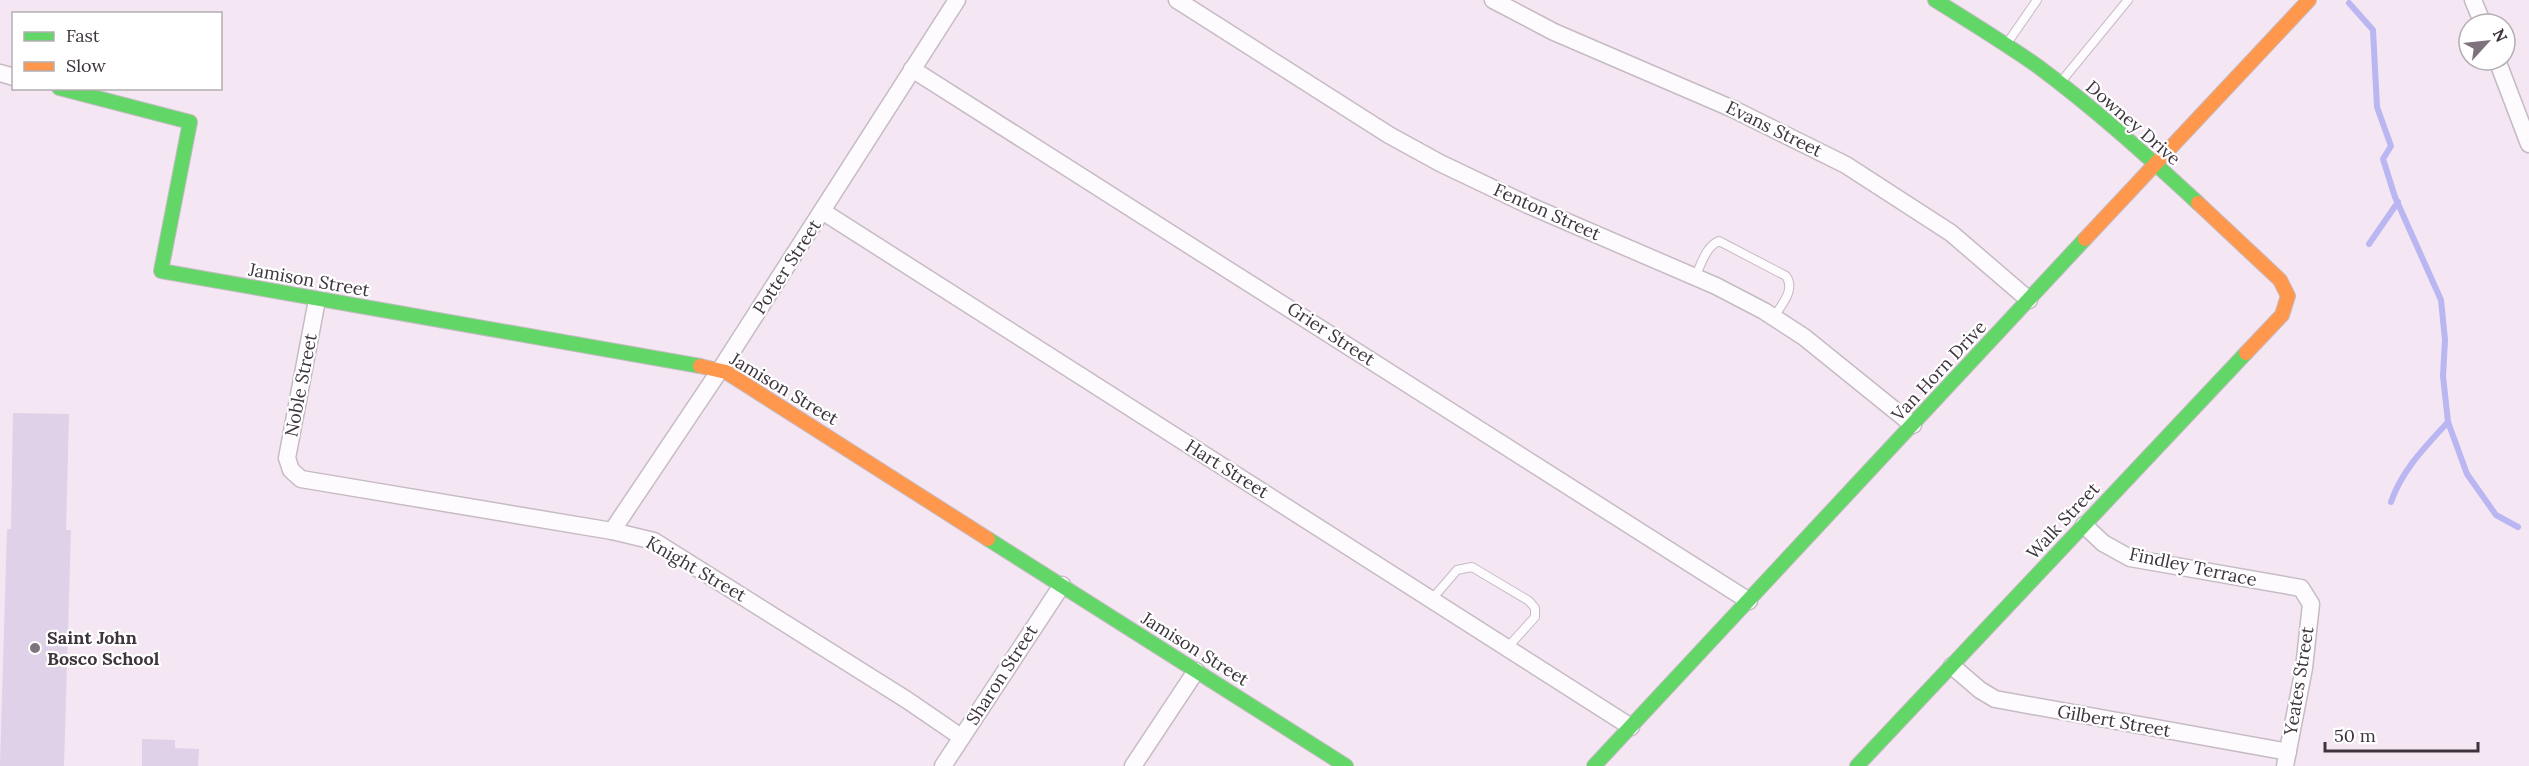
<svg xmlns="http://www.w3.org/2000/svg" width="2529" height="766" font-family="Lora,serif">
  <rect width="100%" height="100%" fill="#f4e6f3"/>
  <g fill="none" stroke-linecap="round" stroke-linejoin="round">
    <!-- stream -->
    <g stroke="#bab6f1" stroke-width="6">
      <polyline points="2349,3 2373,30 2377,107 2391,146 2383,159 2395,197 2441,300 2445,340 2443,376 2448,422 2467,474 2496,515 2518,527"/>
      <polyline points="2369,244 2398,202"/>
      <path d="M2391 502C2402 470 2425 447 2448 422"/>
    </g>
  </g>
  <!-- building -->
  <g fill="#dfd1e7">
    <polygon points="13,413 69,414 66,530 71,530 64,766 0,766 7,529 11,529"/>
    <polygon points="142,739 175,740 175,748 199,749 198,766 142,766"/>
  </g>
  <g fill="none" stroke-linecap="round" stroke-linejoin="round">
    <!-- lane casing -->
    <g stroke="#c6bbc5" stroke-width="10">
      <g id="lane">
        <polyline points="2008,42 2037,0"/>
        <polyline points="2060,83 2128,0"/>
        <path d="M1695 277C1701 265 1706 246 1719 241L1786 276C1796 290 1781 305 1774 317"/>
        <polyline points="1432,599 1457,570 1472,567 1529,601 1535,608 1535,617 1507,648"/>
      </g>
    </g>
    <!-- street casing -->
    <g stroke="#c6bbc5" stroke-width="19">
      <g id="street">
        <polyline points="1177,0 1389,135 1440,163 1528,205 1716,286 1764,311 1804,337 1913,425"/>
        <polyline points="1493,0 1554,32 1733,109 1846,165 1951,233 2029,300"/>
        <polyline points="2473,0 2483,24"/>
        <polyline points="2497,60 2529,144"/>
        <polyline points="912,69 1749,601"/>
        <polyline points="0,73 14,77"/>
        <polyline points="822,211 1631,727"/>
        <polyline points="317,300 287,458 291,470 301,479 612,531 654,541 907,700 961,737"/>
        <polyline points="2084,525 2103,543 2130,558 2301,588 2311,604 2304,668 2285,766"/>
        <polyline points="612,531 720,370 957,0"/>
        <polyline points="1952,666 1980,690 1995,699 2288,752"/>
        <polyline points="943,766 1062,585"/>
        <polyline points="1133,766 1196,671"/>
      </g>
    </g>
    <!-- fast casing -->
    <g stroke="#c6bbc5" stroke-width="16">
      <g id="fast">
        <path d="M1935 0C1969 21 2003 42 2036 65 2093 107 2146 155 2198 203"/>
        <polyline points="59,88 190,122 161,271 700,366"/>
        <polyline points="988,539 1346,766"/>
        <polyline points="1594,766 2085,239"/>
        <polyline points="1857,766 2246,353"/>
      </g>
    </g>
    <!-- slow casing -->
    <g stroke="#c6bbc5" stroke-width="16">
      <g id="slow">
        <polyline points="2198,203 2280,280 2288,296 2282,315 2246,353"/>
        <polyline points="2085,239 2309,0"/>
        <polyline points="700,366 726,372 988,539"/>
      </g>
    </g>
    <!-- lane -->
    <use href="#lane" stroke="#fdfbfd" stroke-width="8"/>
    <!-- street -->
    <use href="#street" stroke="#fdfbfd" stroke-width="16"/>
    <!-- fast -->
    <use href="#fast" stroke="#63d668" stroke-width="14"/>
    <!-- slow -->
    <use href="#slow" stroke="#ff974d" stroke-width="14"/>
  </g>
  <!-- markers -->
  <circle fill="#7e727d" stroke="#fff" stroke-width="2" cx="35" cy="648" r="6"/>
  <g text-anchor="middle" stroke-width="4.5" stroke-linejoin="round" paint-order="stroke">
    <!-- street labels -->
    <g font-size="18" fill="#3e343d" stroke="#fff">
      <text transform="translate(2133 123) rotate(41)" y="6">Downey Drive</text>
      <text transform="translate(1774 129) rotate(26)" y="6">Evans Street</text>
      <text transform="translate(1547 212) rotate(24)" y="6">Fenton Street</text>
      <text transform="translate(787 267) rotate(-57)" y="6">Potter Street</text>
      <text transform="translate(309 280) rotate(10)" y="6">Jamison Street</text>
      <text transform="translate(1331 334) rotate(33)" y="6">Grier Street</text>
      <text transform="translate(1939 371) rotate(-47)" y="6">Van Horn Drive</text>
      <text transform="translate(301 385) rotate(-79)" y="6">Noble Street</text>
      <text transform="translate(784 389) rotate(31)" y="6">Jamison Street</text>
      <text transform="translate(1227 469) rotate(32)" y="6">Hart Street</text>
      <text transform="translate(2063 521) rotate(-47)" y="6">Walk Street</text>
      <text transform="translate(2193 567) rotate(12)" y="6">Findley Terrace</text>
      <text transform="translate(696 569) rotate(30)" y="6">Knight Street</text>
      <text transform="translate(1195 649) rotate(32)" y="6">Jamison Street</text>
      <text transform="translate(1002 675) rotate(-57)" y="6">Sharon Street</text>
      <text transform="translate(2299 681) rotate(-81)" y="6">Yeates Street</text>
      <text transform="translate(2114 721) rotate(10)" y="6">Gilbert Street</text>
    </g>
    <!-- poi labels -->
    <g font-size="18" font-weight="bold" fill="#3e343d" stroke="#fff" text-anchor="start">
      <text x="47" y="644">Saint John<tspan x="47" dy="21">Bosco School</tspan></text>
    </g>
  </g>
  <!-- legend -->
  <rect x="12" y="12" width="210" height="78" fill="#ffffff" stroke="#b2aeb1" stroke-width="1.5"/>
  <rect x="24" y="32" width="30" height="9" fill="#63d668" stroke="#b2aeb1" stroke-width="1.5"/>
  <text x="66" y="42" font-size="18" fill="#3e343d">Fast</text>
  <rect x="24" y="62" width="30" height="9" fill="#ff974d" stroke="#b2aeb1" stroke-width="1.5"/>
  <text x="66" y="72" font-size="18" fill="#3e343d">Slow</text>
  <!-- north arrow -->
  <g transform="translate(2487 42) rotate(63)"><circle r="28" fill="#ffffff" stroke="#b2aeb1" stroke-width="1.5"/>
  <path d="M0-4.5L10 22L0 15L-10 22Z" fill="#7e727d"/>
  <text y="-9" font-size="16" font-weight="bold" text-anchor="middle" fill="#3e343d">N</text>
  </g>
  <!-- scale -->
  <path d="M2325 742v9h153v-9" fill="none" stroke="#3e343d" stroke-width="3"/>
  <text x="2334" y="742" font-size="18" fill="#3e343d" stroke="#ffffff" stroke-width="4.5" paint-order="stroke">50 m</text>
</svg>
